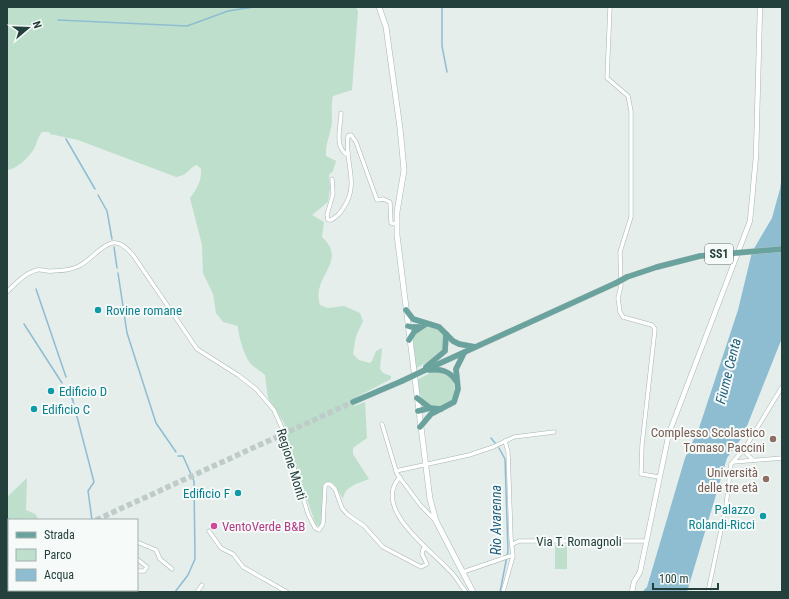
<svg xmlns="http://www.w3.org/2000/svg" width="789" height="599" font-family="'Roboto Condensed',sans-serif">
  <rect width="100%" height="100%" fill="#e5eeeb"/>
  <!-- green -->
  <g fill="#bedfcc">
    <path d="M7 7H356L358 11 352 90 333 96C331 105 332 112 332 121 331 134 325 144 326 156L336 161 333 171 329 175 330 188 328 202 312 215 324 222 322 237C349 262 311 275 320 305L328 308 344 306 360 313 363 321 356 336 353 354 359 360 370 363 372 361 376 351 382 348 380 369 383 373 391 376V379L351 400 354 406 365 402 367 438 353 448V454L369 479C357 484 345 486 343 499L335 485 331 482 324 483 322 522 319 526 316 525 291 453 284 423 268 398 265 375C261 371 256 369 252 365 245 359 238 335 238 326L223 322 216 313 213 294 203 273 202 245 190 198C197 189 202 180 201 169L197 165C188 168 189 175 176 177L78 140 50 134 49 132H42C37 138 37 143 34 149 28 158 17 169 7 170Z"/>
    <polygon points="426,326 436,328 443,335 443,350 432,360 416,368 413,339 415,334"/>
    <path d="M439 371 451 378C458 390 455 400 443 407 422 405 420 399 417 380L432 372Z"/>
    <polygon points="27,478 26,510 35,514 39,520 9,520 9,553 7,553 7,497"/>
    <rect x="555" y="545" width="12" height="24"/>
  </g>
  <!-- water -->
  <polygon fill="#8ebdd2" points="782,175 782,338 743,436 727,458 687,592 642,592 647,587 685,458 699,428 738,310 752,252 772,218 780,189"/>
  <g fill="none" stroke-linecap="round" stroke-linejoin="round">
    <!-- stream -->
    <g stroke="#8ebdd2" stroke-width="1.5">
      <polyline points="442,7 442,46 447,72"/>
      <polyline points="58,20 187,26 228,11 254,7"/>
      <polyline points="66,139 95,189"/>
      <polyline points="98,195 107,211 112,239"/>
      <polyline points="114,247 117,268"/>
      <polyline points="118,273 127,333 156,423 176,452"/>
      <polyline points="36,289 66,377"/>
      <polyline points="24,324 62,383"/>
      <polyline points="69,386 94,482 88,491 92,520"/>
      <polyline points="66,389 73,400"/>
      <polyline points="491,438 495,443"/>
      <polyline points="499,448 505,459 508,551 500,592"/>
      <polyline points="175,592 188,575 195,559 194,481 183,456 178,456"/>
    </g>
    <!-- primary-tunnel -->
    <polyline stroke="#becbc8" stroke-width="5.5" stroke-dasharray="5.5 3" stroke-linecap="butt" points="96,520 353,402"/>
    <!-- minor casing -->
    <g stroke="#a7b6b3" stroke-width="4.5">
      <g id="minor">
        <polyline points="610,7 607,78 628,96 631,111 631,217 620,252 621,286 618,298 620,312 623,317 652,325 655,329 642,445 641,474 659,477"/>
        <path d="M341 113C341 126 334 145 346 154L348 153"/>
        <path d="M332 179 333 194 327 215 328 220H331C337 217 341 212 344 207 360 183 344 162 348 136L351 135 356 142 377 200 383 199 390 202 391 223 396 224"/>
        <path d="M7 292C15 284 25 273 37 270 42 269 47 272 52 271 61 271 71 270 79 266 91 260 100 246 112 243 121 241 128 250 133 255L197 349 238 375 256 389 274 410 282 428 308 514 315 528 319 530 323 524 325 486 327 484H330L335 489 342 508 347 514 364 526 383 547 421 567 427 564 422 554 423 549H425"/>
        <polyline points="382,424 397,474 421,506 435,520"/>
        <polyline points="743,450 753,460"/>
        <polyline points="733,462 782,458"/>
        <polyline points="396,471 469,455 493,447 514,437 554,432"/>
        <path d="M400 477C371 508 431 550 449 570 456 576 460 585 466 592"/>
        <polyline points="209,531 221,548 233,554 243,567 287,592"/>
        <polyline points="137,542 156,550 160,559 172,569"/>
        <polyline points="513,544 519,541 646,541"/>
        <polyline points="137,559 147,567 144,571 137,571"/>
        <polyline points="7,564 9,564"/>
        <polyline points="463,572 510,556"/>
        <polyline points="79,590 82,592"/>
        <polyline points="197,592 202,585"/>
        <polyline points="503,592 513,556 511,538 508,452 505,441"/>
        <polyline points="708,592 726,506 731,464 745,448 782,387"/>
      </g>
    </g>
    <!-- tertiary casing -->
    <g stroke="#a7b6b3" stroke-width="5.5">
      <polyline id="tertiary" points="632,592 634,582 640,572 669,433 750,221 756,156 760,7"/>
    </g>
    <!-- secondary casing -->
    <g stroke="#a3bab5" stroke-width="6">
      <g id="secondary">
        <polyline points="379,7 386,27 400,128 404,170 397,212 397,235 430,499 436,521 473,592"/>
        <polyline points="87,590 90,592"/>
      </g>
    </g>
    <!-- primary casing -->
    <g stroke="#c2cac9" stroke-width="6">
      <g id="primary">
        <polyline points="627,277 657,267"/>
        <polyline points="406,310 413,319 439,327 453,341 459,344 475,347"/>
        <polyline points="408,326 411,327 419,327"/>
        <polyline points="409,340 414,332 426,324"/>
        <polyline points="426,367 445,351 446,334"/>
        <path d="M429 370C440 369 449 370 456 381"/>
        <polyline points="423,371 616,283"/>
        <polyline points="417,398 430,408"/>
        <polyline points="353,402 402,381"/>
        <polyline points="418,411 430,408 441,409"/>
        <polyline points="420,427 431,414 454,402 458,389 456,369 464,353"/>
        <polyline points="7,558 9,557"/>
      </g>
    </g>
    <!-- minor -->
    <use href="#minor" stroke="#fff" stroke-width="3.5"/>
    <!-- tertiary -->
    <use href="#tertiary" stroke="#fff" stroke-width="4.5"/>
    <!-- secondary -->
    <use href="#secondary" stroke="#fff" stroke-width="5"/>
    <!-- primary -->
    <use href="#primary" stroke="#6aa39d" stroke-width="5.5"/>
    <!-- primary-bridge casing -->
    <g stroke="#c2cac9" stroke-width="6" stroke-linecap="butt">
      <g id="primary-bridge">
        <polyline points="657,267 700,256 782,249"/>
        <polyline points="616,283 627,277"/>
        <polyline points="402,381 423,371"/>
      </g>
    </g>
    <!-- primary-bridge -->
    <use href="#primary-bridge" stroke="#6aa39d" stroke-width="5.5"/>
  </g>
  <!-- markers -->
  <g fill="#0f9aa8" stroke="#f6faf9" stroke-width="1.5">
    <circle cx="98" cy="310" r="4"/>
    <circle cx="51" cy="391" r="4"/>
    <circle cx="34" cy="409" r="4"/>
    <circle cx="238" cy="493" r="4"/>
    <circle cx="763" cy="516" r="4"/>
  </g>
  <g fill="#8d6e63" stroke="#f6faf9" stroke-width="1.5">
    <circle cx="773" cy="439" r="4"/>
    <circle cx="766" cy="479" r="4"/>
  </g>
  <circle fill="#d1479c" stroke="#f6faf9" stroke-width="1.5" cx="214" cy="526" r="4"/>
  <g text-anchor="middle" stroke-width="4" stroke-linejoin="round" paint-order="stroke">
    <!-- shield labels -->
    <rect fill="#f6faf9" stroke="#637875" stroke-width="1" x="705" y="244" width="28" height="20" rx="3"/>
    <g font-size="12" font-weight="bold" fill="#24403d">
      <text x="719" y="258">SS1</text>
    </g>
    <!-- culture labels -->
    <g font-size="13" fill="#0d838f" stroke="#f6faf9" text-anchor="start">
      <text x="106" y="315">Rovine romane</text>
      <text x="59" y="396">Edificio D</text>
      <text x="42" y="414">Edificio C</text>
      <text x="230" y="498" text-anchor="end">Edificio F</text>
      <text x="755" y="514" text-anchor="end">Palazzo<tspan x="755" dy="15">Rolandi-Ricci</tspan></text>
    </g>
    <!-- education labels -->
    <g font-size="13" fill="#785e54" stroke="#f6faf9" text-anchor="end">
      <text x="765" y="437">Complesso Scolastico<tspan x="765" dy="15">Tomaso Paccini</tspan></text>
      <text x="758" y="477">Università<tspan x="758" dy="15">delle tre età</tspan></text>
    </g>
    <!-- street labels -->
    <g font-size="13" fill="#24403d" stroke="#f6faf9">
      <text transform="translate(292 464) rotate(73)" y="5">Regione Monti</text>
      <text x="579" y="546">Via T. Romagnoli</text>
    </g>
    <!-- hotel labels -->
    <g font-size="13" fill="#b23c85" stroke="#f6faf9" text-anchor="start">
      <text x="222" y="531">VentoVerde B&amp;B</text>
    </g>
    <!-- water labels -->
    <g font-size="14" font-style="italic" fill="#1e5d7c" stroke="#f6faf9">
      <text transform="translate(728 371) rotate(-76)" y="5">Fiume Centa</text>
      <text transform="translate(496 520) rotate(-90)" y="5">Rio Avarenna</text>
    </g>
  </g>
  <!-- border -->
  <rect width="789" height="599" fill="none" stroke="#24403d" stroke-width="16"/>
  <!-- legend -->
  <rect x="8" y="519" width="130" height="72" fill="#f6faf9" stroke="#a2b0ae"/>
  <rect x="16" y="532" width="20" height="6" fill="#6aa39d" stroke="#a2b0ae"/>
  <text x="44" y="539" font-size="12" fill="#24403d">Strada</text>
  <rect x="16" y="549" width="20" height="12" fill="#bedfcc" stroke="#a2b0ae"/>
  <text x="44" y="559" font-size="12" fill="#24403d">Parco</text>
  <rect x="16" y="569" width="20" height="12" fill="#8ebdd2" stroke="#a2b0ae"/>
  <text x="44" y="579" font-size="12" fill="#24403d">Acqua</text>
  <!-- north arrow -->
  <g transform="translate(28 28) rotate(71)" stroke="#f6faf9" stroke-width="3" paint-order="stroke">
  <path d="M0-3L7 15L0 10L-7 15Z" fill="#24403d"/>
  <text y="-6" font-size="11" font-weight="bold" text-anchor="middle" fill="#24403d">N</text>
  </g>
  <!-- scale -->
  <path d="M653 583v6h65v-6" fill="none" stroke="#24403d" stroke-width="2"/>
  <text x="659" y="583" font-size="12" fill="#24403d" stroke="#f6faf9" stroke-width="3" paint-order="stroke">100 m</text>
</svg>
